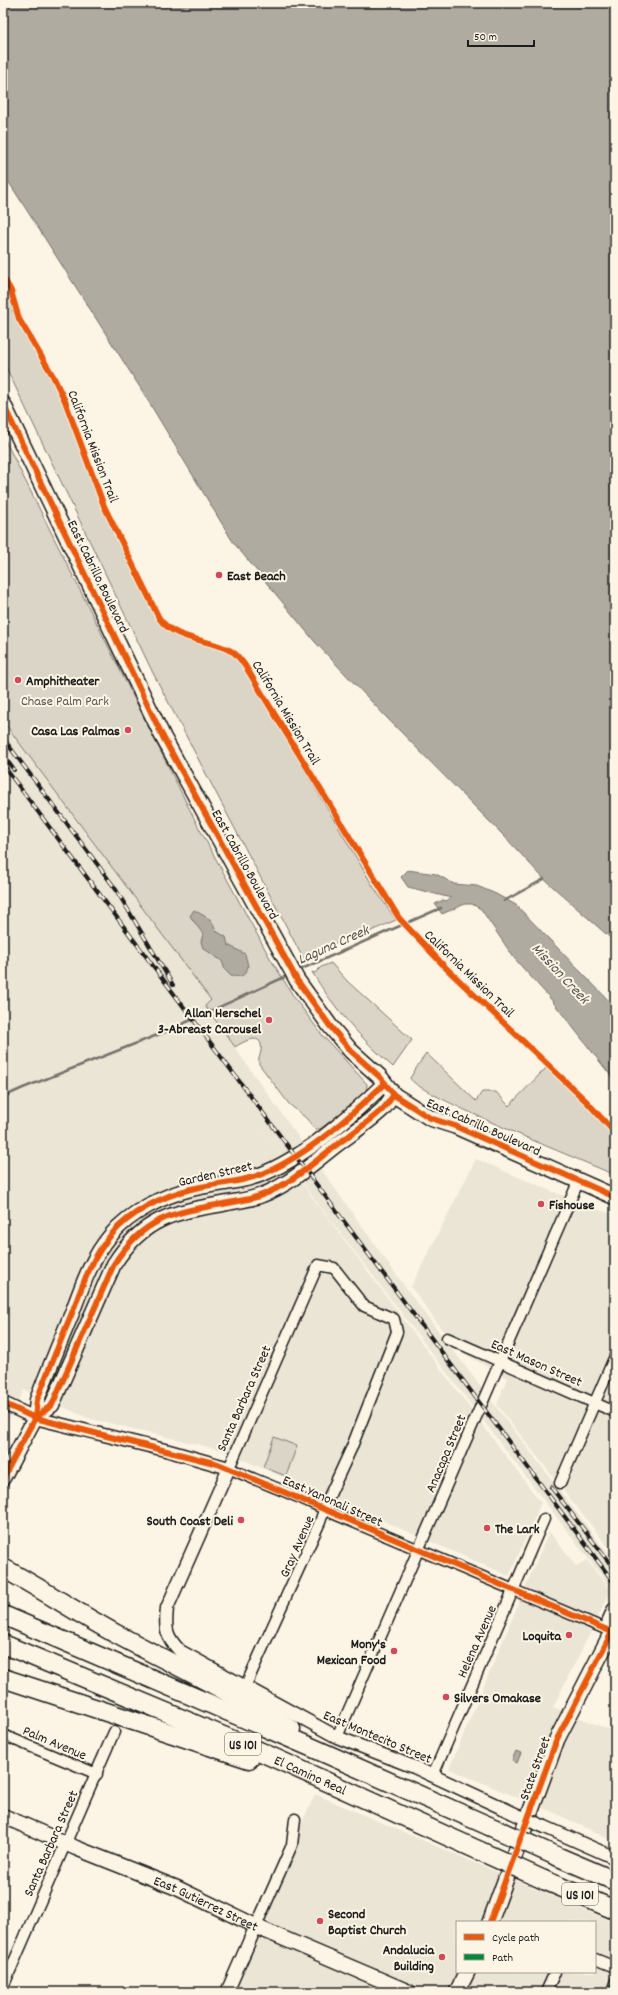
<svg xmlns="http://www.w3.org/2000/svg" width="618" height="1995" font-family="Dekko,sans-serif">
  <rect width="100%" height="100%" fill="#fcf5e5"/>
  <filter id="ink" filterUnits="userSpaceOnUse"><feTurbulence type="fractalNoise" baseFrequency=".025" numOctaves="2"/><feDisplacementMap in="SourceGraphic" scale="8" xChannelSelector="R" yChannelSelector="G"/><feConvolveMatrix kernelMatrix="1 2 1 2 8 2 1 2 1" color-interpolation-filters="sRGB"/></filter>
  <g filter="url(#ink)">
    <!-- built -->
    <g fill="#ebe5d6" fill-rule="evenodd">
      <polygon points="3,721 212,1000 205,1006 408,1291 615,1563 615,1594 259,1126 541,1503 509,1576 221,1450 88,1418 24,1390 3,1431"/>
      <polygon points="476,1159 582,1204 615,1215 615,1556 497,1405 507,1378 456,1349 411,1287"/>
      <polygon points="549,1531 576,1566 587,1560 611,1591 553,1707 615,1732 615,1842 557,1814 449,1769"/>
      <path d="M315 1794 615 1923V1992H226ZM457 1922H595V1972H457Z"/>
    </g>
    <!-- green -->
    <g fill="#dbd5c8" stroke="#7c7872">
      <path d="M3 281 9 290 13 312 50 373 63 401 102 507 159 623C180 644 214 639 234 654 237 657 239 661 242 664L373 886 396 920 369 932 338 942 304 960 153 673 3 361Z"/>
      <path d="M3 436 198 826 270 958 294 997 322 1035 367 1084 366 1094 364 1096 320 1129H315L306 1118 289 1104 259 1064C258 1058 260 1057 261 1051 264 1031 244 1041 235 1047L205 1006 211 1000 3 721Z"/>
      <path d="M331 963 347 981 412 1040 393 1067C362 1039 334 1009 312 972L315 973 321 967Z"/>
      <path d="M426 1053 476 1101 482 1092H496L509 1106 547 1067 599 1118 615 1136V1175C588 1163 416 1094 410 1078Z"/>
      <polygon points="274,1437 297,1446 286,1476 263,1467"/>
    </g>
    <!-- water -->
    <g fill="#b0aba1" stroke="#75726c">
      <polygon points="3,3 615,3 615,942 544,879 505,837 388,719 315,642 233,542 141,389 3,173"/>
      <polygon points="408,870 436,874 454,884 477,886 496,894 516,905 615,1007 615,1081 549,997 514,958 481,909 472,904 465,904 442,914 435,904 443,900 446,901 451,898 408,887 401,877"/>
      <path d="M194 910 211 920 216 931 226 937 228 945 245 954 248 966C246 977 240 977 231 976L225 970 222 961 203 948 201 942 203 934 190 916Z"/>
      <polygon points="516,1751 521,1753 517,1763 512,1760"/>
    </g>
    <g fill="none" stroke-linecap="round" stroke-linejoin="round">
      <!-- stream -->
      <g stroke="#75726c" stroke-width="2.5">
        <polyline points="504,901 544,879"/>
        <polyline points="297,971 441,908"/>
        <polyline points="3,1097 23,1088 165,1032 289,975"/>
      </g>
      <!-- pedestrian casing -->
      <g stroke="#1c1c1c" stroke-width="10">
        <polyline id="pedestrian" points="610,1992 615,1979"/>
      </g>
      <!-- minor casing -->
      <g stroke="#1c1c1c" stroke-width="13">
        <g id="minor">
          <polyline points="447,1338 615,1412"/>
          <polyline points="560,1483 615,1356"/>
          <path d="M245 1687 320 1522 327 1501 351 1449 397 1332 394 1319 364 1306 334 1268 318 1265 229 1468C263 1484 299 1495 332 1513L615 1633"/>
          <polyline points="3,1735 97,1774"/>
          <polyline points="337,1737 579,1180"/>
          <polyline points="433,1775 544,1519"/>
          <polyline points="256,1926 292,1845 295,1819"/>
          <polyline points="595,1959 615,1967"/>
          <polyline points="3,1987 114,1732"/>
          <polyline points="546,1992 555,1972"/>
        </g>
      </g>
      <!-- tertiary casing -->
      <g stroke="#1c1c1c" stroke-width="15">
        <g id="tertiary">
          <path d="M3 1403 35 1418 169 1451 229 1468 167 1608C165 1628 165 1636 180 1651L337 1737 414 1767 526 1819"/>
          <polyline points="545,1827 615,1858"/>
          <polyline points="227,1992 256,1926"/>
        </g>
      </g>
      <!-- secondary casing -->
      <g stroke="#1c1c1c" stroke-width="17">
        <g id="secondary">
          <path d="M35 1418 52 1405 114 1264C143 1218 174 1212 223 1204 236 1201 250 1200 262 1195 289 1185 312 1164 335 1146 351 1134 368 1123 383 1109 387 1105 390 1099 394 1095"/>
          <path d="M3 1478 35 1418 37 1400C48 1371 60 1342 72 1313 82 1286 92 1257 111 1235 130 1212 163 1196 191 1189 216 1183 243 1183 267 1172 310 1153 352 1115 385 1083"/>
          <path id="s1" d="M3 1816 76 1848 177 1888 266 1931 409 1992"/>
        </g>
      </g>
      <!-- primary casing -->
      <g stroke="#1c1c1c" stroke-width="18">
        <g id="primary">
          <polyline points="3,404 163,737 297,980 330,1026 351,1051 380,1077 394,1095 430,1118 455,1126 615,1197"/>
          <polyline points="612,1632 610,1621 615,1610"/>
          <polyline points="490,1922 557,1739 612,1632 615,1630"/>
          <polyline points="457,1992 467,1972"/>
        </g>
      </g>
      <!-- motorway casing -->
      <g stroke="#1c1c1c" stroke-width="21">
        <g id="motorway">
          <path d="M3 1568C42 1589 79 1614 118 1635 176 1666 236 1694 291 1729"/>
          <polyline points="3,1615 313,1748 489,1826"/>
          <path id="s2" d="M3 1644 259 1751 480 1851"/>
          <polyline points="3,1678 249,1759"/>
          <polyline points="554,1855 615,1881"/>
          <polyline points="544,1880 615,1910"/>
        </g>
      </g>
      <!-- pedestrian -->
      <use href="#pedestrian" stroke="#fcf5e5" stroke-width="7"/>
      <!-- minor -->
      <use href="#minor" stroke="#fcf5e5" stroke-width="10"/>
      <!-- tertiary -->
      <use href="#tertiary" stroke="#fcf5e5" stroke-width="12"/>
      <!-- secondary -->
      <use href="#secondary" stroke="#fcf5e5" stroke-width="14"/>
      <!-- primary -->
      <use href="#primary" stroke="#fcf5e5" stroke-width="15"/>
      <!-- motorway -->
      <use href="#motorway" stroke="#fcf5e5" stroke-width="18"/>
      <!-- rail casing -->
      <g stroke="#1c1c1c" stroke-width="4">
        <g id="rail">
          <polyline points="3,738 115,888 173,985"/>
          <polyline points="3,755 14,770"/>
          <polyline points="3,765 615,1584"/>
          <polyline points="551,1487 615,1570"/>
        </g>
      </g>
      <!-- rail -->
      <use href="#rail" stroke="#fcf5e5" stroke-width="2.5" stroke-dasharray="8" stroke-linecap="butt"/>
      <!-- tertiary-bridge casing -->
      <g stroke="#1c1c1c" stroke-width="15" stroke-linecap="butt">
        <polyline id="tertiary-bridge" points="526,1819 545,1827"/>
      </g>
      <!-- motorway-bridge casing -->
      <g stroke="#1c1c1c" stroke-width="21" stroke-linecap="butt">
        <g id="motorway-bridge">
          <polyline points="489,1826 554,1855"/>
          <polyline points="480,1851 544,1880"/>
        </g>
      </g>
      <!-- tertiary-bridge -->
      <use href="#tertiary-bridge" stroke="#fcf5e5" stroke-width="12"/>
      <!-- motorway-bridge -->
      <use href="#motorway-bridge" stroke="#fcf5e5" stroke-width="18"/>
      <!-- quiet -->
      <polyline stroke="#00873e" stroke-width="5" stroke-dasharray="10 5" stroke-linecap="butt" points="610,1992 615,1979"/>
      <!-- cycleway casing -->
      <g stroke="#fcf5e5" stroke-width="8">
        <g id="cycleway">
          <path d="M3 277 11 291 19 319 53 376 65 401 104 506 159 618C175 641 207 638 231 651 236 653 240 659 244 664L399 918 447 969 587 1102 615 1133"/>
          <polyline points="3,404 163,737 297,980 330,1026 351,1051 380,1077 394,1095 430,1118 455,1126 615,1197"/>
          <polyline points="3,1403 35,1418 218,1464 612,1632"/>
          <path d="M35 1418 52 1405 114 1264C143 1218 174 1212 223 1204 236 1201 250 1200 262 1195 289 1185 312 1164 335 1146 351 1134 368 1123 383 1109 387 1105 390 1099 394 1095"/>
          <path d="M3 1478 35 1418 37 1400C48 1371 60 1342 72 1313 82 1286 92 1257 111 1235 130 1212 163 1196 191 1189 216 1183 243 1183 267 1172 310 1153 352 1115 385 1083"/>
          <polyline points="490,1922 557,1739 612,1632 615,1630"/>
        </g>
      </g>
      <!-- cycleway -->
      <use href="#cycleway" stroke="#e8590c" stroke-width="6"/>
    </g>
  </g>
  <!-- markers -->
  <g fill="#d1495b" stroke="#fcf5e5" stroke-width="1.5">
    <circle cx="219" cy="575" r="4"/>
    <circle cx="18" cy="680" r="4"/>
    <circle cx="128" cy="730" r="4"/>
    <circle cx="269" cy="1020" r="4"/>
    <circle cx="541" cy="1204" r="4"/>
    <circle cx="241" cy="1520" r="4"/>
    <circle cx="487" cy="1528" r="4"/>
    <circle cx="569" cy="1635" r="4"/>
    <circle cx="394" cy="1651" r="4"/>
    <circle cx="446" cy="1697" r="4"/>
    <circle cx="320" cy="1921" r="4"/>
    <circle cx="442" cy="1957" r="4"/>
  </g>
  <g text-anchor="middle" stroke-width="4" stroke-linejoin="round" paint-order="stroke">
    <!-- shield labels -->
    <g fill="#fcf5e5" stroke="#5f5d58" stroke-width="1">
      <rect x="225" y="1733" width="36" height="22" rx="3"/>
      <rect x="562" y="1883" width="36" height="22" rx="3"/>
    </g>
    <g font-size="13" font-weight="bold" fill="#1c1c1c">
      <text x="243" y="1749">US 101</text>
      <text x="580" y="1899">US 101</text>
    </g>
    <!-- street labels -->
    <g font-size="14" fill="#1c1c1c" stroke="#fcf5e5">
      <text transform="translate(94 446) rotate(69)" y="5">California Mission Trail</text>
      <text transform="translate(99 576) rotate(64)" y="5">East Cabrillo Boulevard</text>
      <text transform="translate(287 712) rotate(59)" y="5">California Mission Trail</text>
      <text transform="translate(246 864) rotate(61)" y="5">East Cabrillo Boulevard</text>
      <text transform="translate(470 973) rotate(44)" y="5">California Mission Trail</text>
      <text transform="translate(484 1126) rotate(24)" y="5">East Cabrillo Boulevard</text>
      <text transform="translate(215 1173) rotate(-13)" y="5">Garden Street</text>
      <text transform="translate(537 1362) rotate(24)" y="5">East Mason Street</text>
      <text transform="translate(243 1398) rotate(-66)" y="5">Santa Barbara Street</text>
      <text transform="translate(445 1453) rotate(-67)" y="5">Anacapa Street</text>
      <text transform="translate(333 1500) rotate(24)" y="5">East Yanonali Street</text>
      <text transform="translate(296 1546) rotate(-66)" y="5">Gray Avenue</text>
      <text transform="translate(476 1641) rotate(-66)" y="5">Helena Avenue</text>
      <text transform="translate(378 1736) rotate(23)" y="5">East Montecito Street</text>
      <text transform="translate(55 1742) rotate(23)" y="5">Palm Avenue</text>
      <text transform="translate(534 1768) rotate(-70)" y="5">State Street</text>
      <text dy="5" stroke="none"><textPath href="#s2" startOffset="334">El Camino Real</textPath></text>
      <text transform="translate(50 1843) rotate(-66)" y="5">Santa Barbara Street</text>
      <text dy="5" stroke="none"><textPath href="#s1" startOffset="221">East Gutierrez Street</textPath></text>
    </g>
    <!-- poi labels -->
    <g font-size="14" font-weight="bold" fill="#1c1c1c" stroke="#fcf5e5" text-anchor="start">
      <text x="227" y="580">East Beach</text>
      <text x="26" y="685">Amphitheater</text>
      <text x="120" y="735" text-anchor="end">Casa Las Palmas</text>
      <text x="261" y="1017" text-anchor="end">Allan Herschel<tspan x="261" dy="16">3-Abreast Carousel</tspan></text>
      <text x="549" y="1209">Fishouse</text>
      <text x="233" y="1525" text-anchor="end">South Coast Deli</text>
      <text x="495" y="1533">The Lark</text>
      <text x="561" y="1640" text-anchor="end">Loquita</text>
      <text x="386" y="1648" text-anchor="end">Mony's<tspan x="386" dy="16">Mexican Food</tspan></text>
      <text x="454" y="1702">Silvers Omakase</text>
      <text x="328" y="1918">Second<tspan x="328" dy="16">Baptist Church</tspan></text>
      <text x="434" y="1954" text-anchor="end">Andalucia<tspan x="434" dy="16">Building</tspan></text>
    </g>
    <!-- park labels -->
    <g font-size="14" fill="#555450" stroke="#fcf5e5">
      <text x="65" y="705">Chase Palm Park</text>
    </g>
    <!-- water labels -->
    <g font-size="15" font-style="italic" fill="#575551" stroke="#fcf5e5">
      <text transform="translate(333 944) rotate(-24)" y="5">Laguna Creek</text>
      <text transform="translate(561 973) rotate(47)" y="5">Mission Creek</text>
    </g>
  </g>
  <!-- margin -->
  <rect width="618" height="1995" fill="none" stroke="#fcf5e5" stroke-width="16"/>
  <rect x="8" y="8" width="602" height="1979" fill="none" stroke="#1c1c1c" stroke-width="1.5" filter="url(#ink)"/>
  <!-- legend -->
  <rect x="456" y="1921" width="140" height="52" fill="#fcf5e5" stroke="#a29e95"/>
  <rect x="464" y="1934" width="20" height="6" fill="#e8590c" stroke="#a29e95"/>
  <text x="492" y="1941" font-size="12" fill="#1c1c1c">Cycle path</text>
  <rect x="464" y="1954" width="20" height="6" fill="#00873e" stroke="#a29e95"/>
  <text x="492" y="1961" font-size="12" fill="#1c1c1c">Path</text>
  <!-- scale -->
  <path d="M468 40v6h66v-6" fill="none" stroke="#1c1c1c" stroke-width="2"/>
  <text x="474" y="40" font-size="12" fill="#1c1c1c" stroke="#fcf5e5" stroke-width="3" paint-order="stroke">50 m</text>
</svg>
